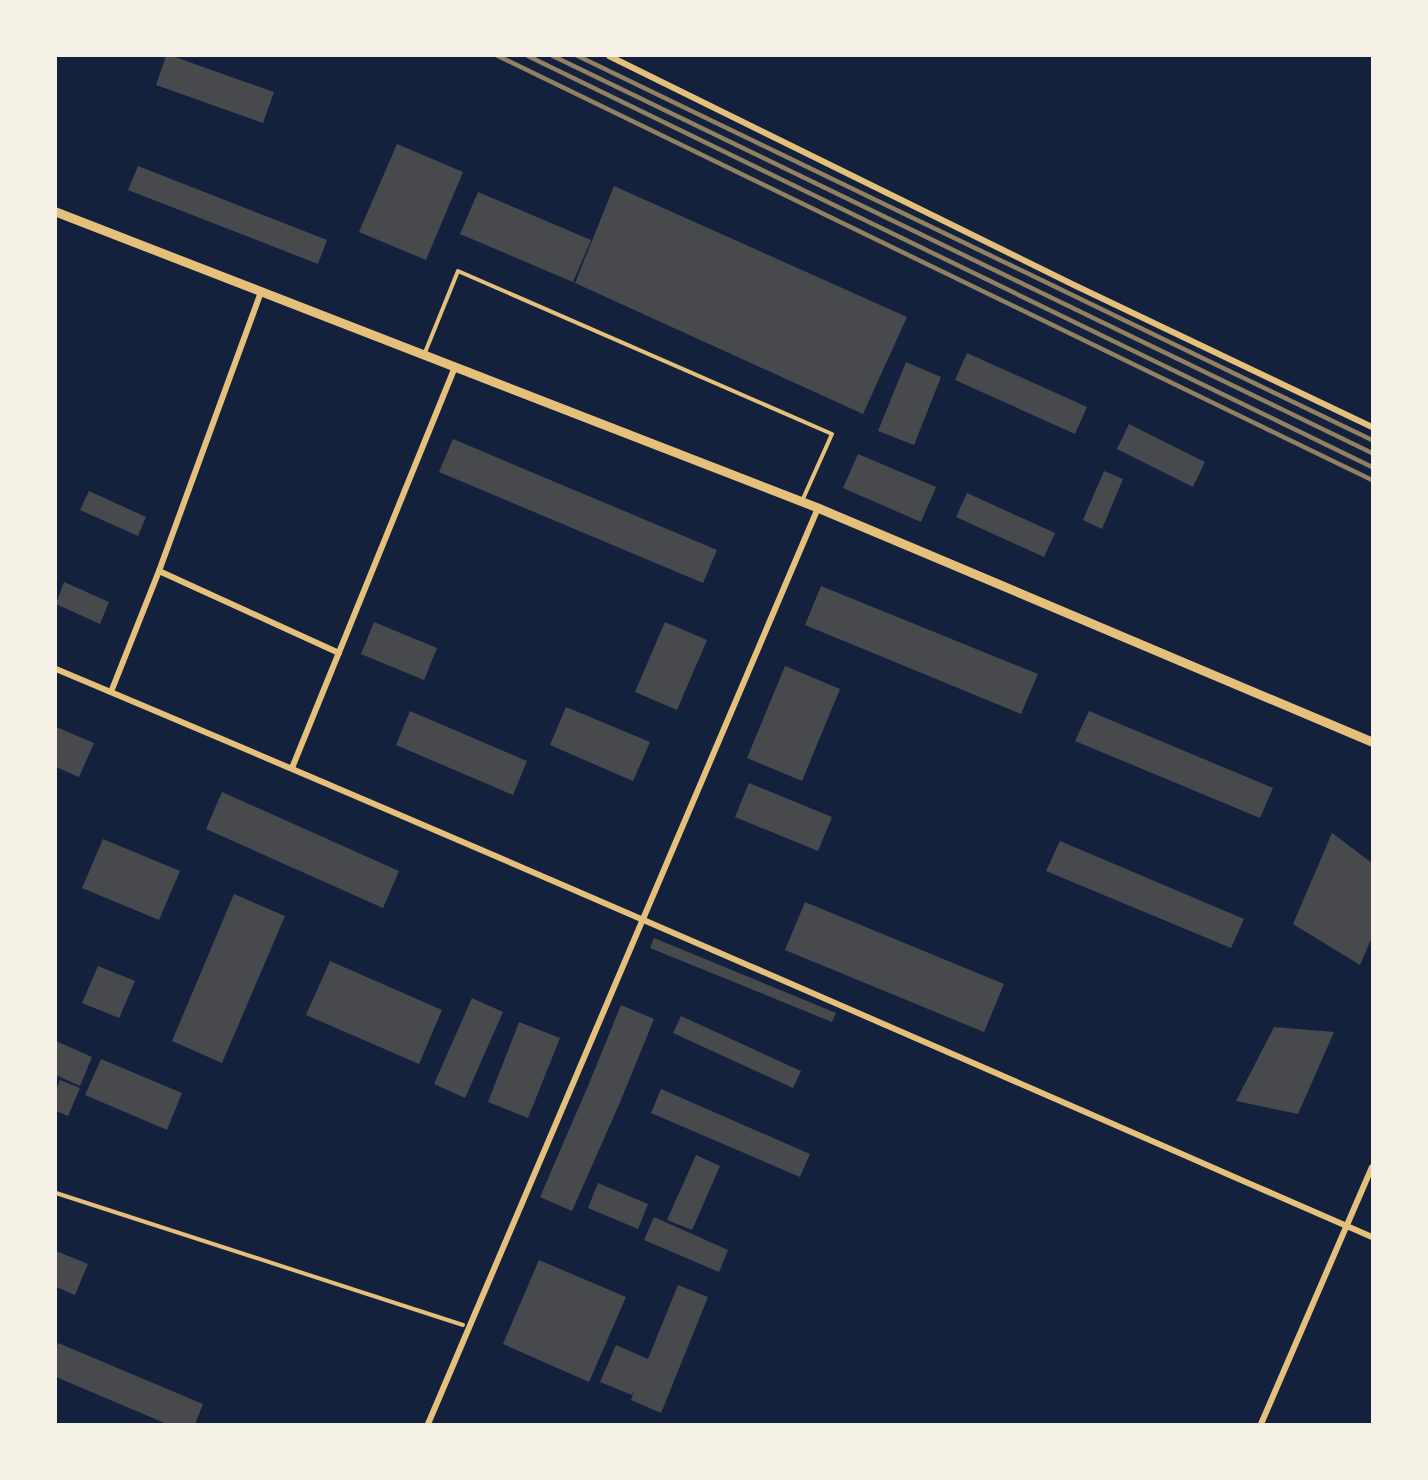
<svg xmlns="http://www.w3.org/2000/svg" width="1428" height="1480" font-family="'Varela Round',sans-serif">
  <rect width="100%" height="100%" fill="#14213d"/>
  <!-- building -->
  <g fill="#48494c">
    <polygon points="166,56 172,56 274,92 263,123 156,85"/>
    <polygon points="397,144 463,172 426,260 359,232"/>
    <polygon points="138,166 327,240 318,264 128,190"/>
    <polygon points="614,186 907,317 863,414 575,283"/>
    <polygon points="478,192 591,240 573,282 460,234"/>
    <polygon points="967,353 1087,407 1075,434 955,380"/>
    <polygon points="906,362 941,377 914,445 878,431"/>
    <polygon points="1129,424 1205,462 1193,487 1117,449"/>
    <polygon points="453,439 717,550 703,583 439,472"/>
    <polygon points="858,454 936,487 921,522 843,488"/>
    <polygon points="1104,471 1123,479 1102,529 1083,520"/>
    <polygon points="89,491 146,517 138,536 80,510"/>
    <polygon points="967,493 1055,533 1044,557 956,517"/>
    <polygon points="64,582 109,602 100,624 56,604"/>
    <polygon points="821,586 1038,674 1021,714 805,625"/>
    <polygon points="374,622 437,648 424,680 361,654"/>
    <polygon points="665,622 707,640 677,710 635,692"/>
    <polygon points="785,666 840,689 802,781 747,758"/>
    <polygon points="566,707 650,742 633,781 550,745"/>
    <polygon points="410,711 527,761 513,795 396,745"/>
    <polygon points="1089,711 1273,788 1260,818 1075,741"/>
    <polygon points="56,727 94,743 79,777 56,767"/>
    <polygon points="749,783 832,817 818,851 735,817"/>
    <polygon points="222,792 399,871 383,908 206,829"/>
    <polygon points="1332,833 1372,863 1372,937 1360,965 1293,924"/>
    <polygon points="103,839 180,871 159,920 82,888"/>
    <polygon points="1060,841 1244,919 1231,948 1046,871"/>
    <polygon points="234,894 285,916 222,1063 172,1041"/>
    <polygon points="805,902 1004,984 984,1032 785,950"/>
    <polygon points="654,938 836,1013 832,1022 650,948"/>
    <polygon points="330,961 442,1010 419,1064 306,1015"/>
    <polygon points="98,966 135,981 119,1018 82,1003"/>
    <polygon points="472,998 503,1012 465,1098 434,1084"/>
    <polygon points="621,1005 654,1019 621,1100 572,1211 540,1197 588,1086"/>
    <polygon points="681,1016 801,1071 793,1088 673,1033"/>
    <polygon points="519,1022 560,1038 528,1118 488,1102"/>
    <polygon points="1274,1027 1334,1032 1298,1114 1236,1101"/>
    <polygon points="56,1041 92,1057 80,1086 56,1075"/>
    <polygon points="101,1059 182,1093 167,1130 85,1095"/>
    <polygon points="60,1080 80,1088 68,1116 56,1111 56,1091"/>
    <polygon points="661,1089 810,1154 800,1177 651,1113"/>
    <polygon points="696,1155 720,1166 692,1230 667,1220"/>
    <polygon points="598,1183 648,1204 638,1229 588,1208"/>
    <polygon points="654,1217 728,1250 719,1272 644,1240"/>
    <polygon points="56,1251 88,1264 75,1295 56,1287"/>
    <polygon points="539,1260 626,1297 589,1382 503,1344"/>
    <polygon points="678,1285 708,1297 661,1413 631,1400 635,1389 632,1395 600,1382 616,1345 648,1359"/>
    <polygon points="58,1343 203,1404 195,1424 167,1424 56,1377 56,1349"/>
  </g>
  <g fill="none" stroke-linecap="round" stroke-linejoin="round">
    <!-- service -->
    <g stroke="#e5c07b" stroke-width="4">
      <polyline points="424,355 458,271 832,434 802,501"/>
      <polyline points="56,1193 463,1325"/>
    </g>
    <!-- minor -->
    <g stroke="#e5c07b" stroke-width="6">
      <polyline points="609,56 1074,285 1372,427"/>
      <polyline points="159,571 339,653"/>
      <path d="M56 669C496 854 934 1046 1372 1237"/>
      <polyline points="111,692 159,571 261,292"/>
      <polyline points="292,768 455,367"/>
      <polyline points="428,1424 818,508"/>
      <polyline points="1261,1424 1372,1167"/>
    </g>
    <!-- tertiary -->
    <polyline stroke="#e5c07b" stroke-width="9" points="56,212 818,508 1372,742"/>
    <!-- rail -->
    <g stroke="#918062" stroke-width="4.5">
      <polyline points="498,56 1372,480"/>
      <polyline points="528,56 1372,467"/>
      <polyline points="553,56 1372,453"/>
      <polyline points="578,56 1372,440"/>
    </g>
  </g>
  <!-- border -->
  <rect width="1428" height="1480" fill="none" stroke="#f6f1e7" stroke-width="114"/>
</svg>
